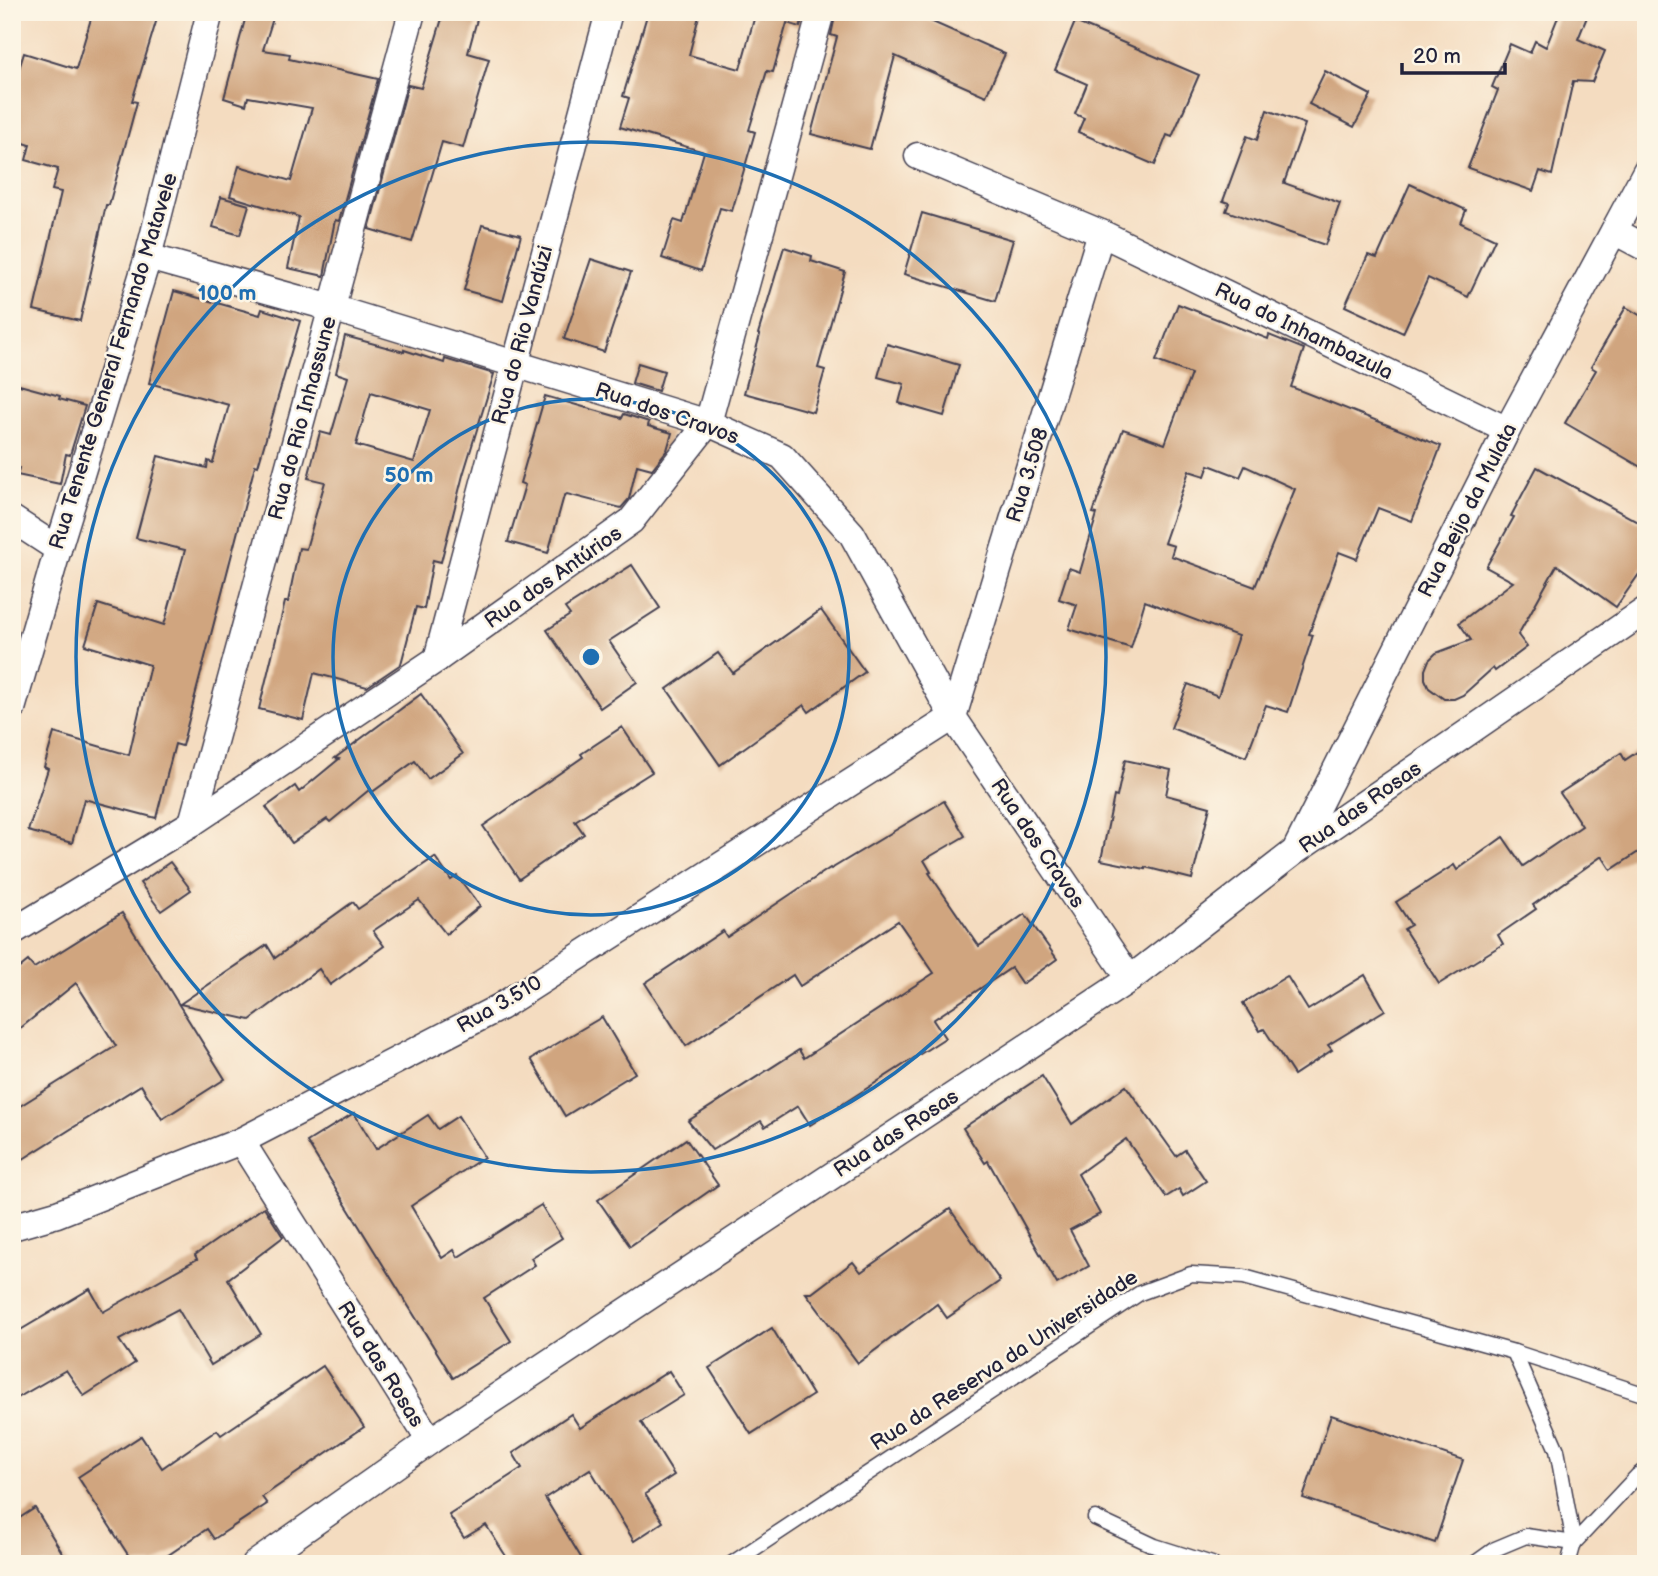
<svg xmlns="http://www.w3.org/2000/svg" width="1658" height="1576" font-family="'Balsamiq Sans',sans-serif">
  <rect width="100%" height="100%" fill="#fcf5e5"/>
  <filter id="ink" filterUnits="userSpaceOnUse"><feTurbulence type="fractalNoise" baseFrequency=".0143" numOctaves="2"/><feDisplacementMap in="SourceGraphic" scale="14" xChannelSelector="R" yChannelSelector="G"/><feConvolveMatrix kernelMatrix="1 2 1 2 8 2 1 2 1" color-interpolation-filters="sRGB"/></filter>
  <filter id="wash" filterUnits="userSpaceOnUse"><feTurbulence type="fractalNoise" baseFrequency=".00686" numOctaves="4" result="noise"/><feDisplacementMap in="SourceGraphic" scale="28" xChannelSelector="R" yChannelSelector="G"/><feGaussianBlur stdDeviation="1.57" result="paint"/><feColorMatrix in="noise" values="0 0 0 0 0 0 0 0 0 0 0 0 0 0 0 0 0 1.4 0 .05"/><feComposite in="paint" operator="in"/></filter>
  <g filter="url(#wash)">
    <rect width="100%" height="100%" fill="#f4dcc0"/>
    <g id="blocks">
      <!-- building -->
      <g fill="#d0a57f" fill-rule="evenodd">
        <polygon points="93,12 159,12 132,101 137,102 109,205 106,205 80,321 34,310 61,192 52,190 58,169 26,160 30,145 12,139 12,91 24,53 76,69"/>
        <polygon points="247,12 275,12 263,50 290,54 289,59 378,79 339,221 335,220 324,276 288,268 299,217 230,196 239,166 291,181 312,108 248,97 246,105 224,98"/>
        <polygon points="444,12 479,12 468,53 489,59 463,148 442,142 412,242 369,229 408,85 421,88"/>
        <polygon points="648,12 700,12 689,55 740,69 756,12 805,12 800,27 787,23 773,72 767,71 749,130 755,132 732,211 720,208 701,271 662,258 674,220 683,223 704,152 620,127 629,98 623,96"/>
        <polygon points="836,12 910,12 1005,54 986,96 895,56 870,149 811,134 837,37 831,35"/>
        <polygon points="1560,12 1589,12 1578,39 1605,51 1592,82 1573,81 1552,175 1540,171 1533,191 1468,168 1498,90 1492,87 1510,44 1530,53 1535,41 1546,47"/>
        <polygon points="1075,22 1199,75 1172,137 1167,135 1155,165 1078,132 1084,118 1075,114 1087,84 1055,70"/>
        <polygon points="1325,71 1371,95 1354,127 1309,104"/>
        <polygon points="1267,110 1305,124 1284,183 1340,203 1325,245 1226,211 1229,203 1223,201 1247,136 1257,140"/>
        <polygon points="1410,184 1466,210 1461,223 1495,239 1468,297 1428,278 1403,333 1345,306 1368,255 1377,258"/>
        <polygon points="221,197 249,205 240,235 213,227"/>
        <polygon points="922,213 1013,240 995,301 904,274"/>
        <polygon points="482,225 521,235 503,301 464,290"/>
        <polygon points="784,247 812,256 811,261 845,272 818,368 825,370 813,412 744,393 760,335 758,334"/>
        <polygon points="591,259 631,272 604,352 564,339"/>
        <polygon points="174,291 260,315 262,309 300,321 258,466 255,465 182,746 175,744 156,818 84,799 72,843 28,831 48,769 44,767 54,733 129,755 150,665 85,645 98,604 164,625 185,550 136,538 158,456 207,468 208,461 213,463 229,405 149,383"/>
        <path d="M1178 304 1268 339 1269 335 1304 349 1291 387 1441 446 1412 521 1378 508 1357 559 1339 552 1309 634 1313 635 1288 712 1266 705 1246 757 1171 728 1188 684 1218 696 1238 636 1145 601 1131 648 1069 629 1077 605 1059 599 1069 568 1080 572 1097 514 1093 513 1123 429 1165 444 1191 374 1156 361ZM1209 465 1240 477 1245 466 1295 489 1255 587 1171 556 1174 546 1164 543 1189 471 1205 476Z"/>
        <polygon points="1626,307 1646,319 1646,470 1565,423 1596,370 1591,367"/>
        <path d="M345 336 404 352V350L444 363 445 359 494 374 463 475 441 562 433 560 424 609 416 607 401 664 367 687 314 673 303 720 259 709 285 602H288L299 548 306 549 325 482 308 478 320 432 331 435 348 377 336 373ZM371 392 430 410 414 462 356 445Z"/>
        <polygon points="887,344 959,365 944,416 899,403 904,384 878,377"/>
        <polygon points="638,363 664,371 658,391 632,383"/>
        <polygon points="12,383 60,396 59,399 85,406 70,455 66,454 60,484 17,475 19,468 12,467"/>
        <polygon points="545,396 622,418 624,414 649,422 648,426 672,433 667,450 652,469 637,465 629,499 621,508 567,494 564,496 548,553 508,542 525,485 520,483"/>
        <polygon points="1537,467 1646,526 1646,564 1616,607 1557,565 1518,635 1527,647 1495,671 1493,668 1463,695 1454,699 1444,699 1429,688 1425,679 1425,670 1429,660 1436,653 1471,640 1459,623 1513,582 1486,567 1514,517 1511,516"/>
        <polygon points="632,565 660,608 609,641 637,682 600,708 547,630 570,615 565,608"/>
        <polygon points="821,610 865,672 809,712 804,705 720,765 667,689 718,653 733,673"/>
        <polygon points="421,694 463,754 428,779 415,761 371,793 369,790 330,822 327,819 292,843 266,807 295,786 299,792 339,759 335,758"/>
        <polygon points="622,727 652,772 575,821 584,834 519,879 483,826 583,757 581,754"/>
        <polygon points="1646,746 1646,847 1611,870 1602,856 1533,905 1536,909 1498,935 1503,944 1439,984 1404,929 1411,925 1396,902 1454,865 1457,870 1503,837 1523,866 1582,826 1560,793 1621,753 1625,760"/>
        <polygon points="1125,760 1171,770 1166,795 1210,807 1192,879 1145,867 1145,869 1101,860 1114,796 1117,797"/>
        <polygon points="944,801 965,836 924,860 931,872 929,873 979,946 1025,914 1057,959 1022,984 1011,968 933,1020 945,1038 810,1125 798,1106 765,1127 761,1121 712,1150 688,1121 799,1050 804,1058 934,973 898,921 800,986 793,975 686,1046 645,983 723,931 727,937 830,868 831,869"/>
        <polygon points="435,857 451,880 457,876 480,906 446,934 419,900 373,931 384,946 330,985 319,969 250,1020 180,1004 267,945 275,958 353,902 358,909"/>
        <polygon points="170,862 191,890 161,911 140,883"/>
        <polygon points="122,913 225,1079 162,1119 141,1085 12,1166 12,1111 116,1046 76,983 12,1035 12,974 28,961 34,968"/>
        <polygon points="1365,975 1385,1010 1328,1045 1332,1050 1294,1075 1264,1029 1260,1031 1243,1003 1287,976 1308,1010"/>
        <polygon points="602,1017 635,1073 565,1116 531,1059"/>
        <polygon points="1042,1076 1072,1124 1126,1086 1176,1156 1185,1150 1206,1181 1183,1196 1179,1189 1166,1197 1126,1139 1078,1174 1100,1214 1070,1230 1089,1266 1057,1284 988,1161 985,1163 963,1128"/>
        <polygon points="354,1113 376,1149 428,1115 438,1129 458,1116 484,1157 411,1206 442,1258 454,1250 458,1257 541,1205 562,1238 531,1258 535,1265 484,1298 511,1341 453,1378 307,1142"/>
        <polygon points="686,1139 718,1185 630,1246 598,1200"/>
        <polygon points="264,1207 283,1237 228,1279 261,1334 211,1365 178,1309 119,1340 135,1363 84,1396 66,1370 12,1401 12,1335 90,1289 103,1312 197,1259 195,1255"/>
        <polygon points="950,1209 1000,1281 947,1318 937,1304 858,1363 806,1293 812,1293 853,1262 861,1272"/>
        <polygon points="772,1328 813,1395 751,1434 709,1368"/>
        <polygon points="323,1366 364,1427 262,1497 267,1504 214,1539 207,1529 155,1564 134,1564 78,1477 141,1436 162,1468 217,1430 221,1435"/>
        <polygon points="669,1371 684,1395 641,1422 674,1475 645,1494 663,1522 634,1541 590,1469 545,1498 585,1564 511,1564 486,1525 464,1538 449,1515 522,1468 513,1453 571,1414 580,1428"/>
        <polygon points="1331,1415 1463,1460 1435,1543 1303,1498"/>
        <polygon points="35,1508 69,1564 12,1564 12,1523"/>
      </g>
    </g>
  </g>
  <g filter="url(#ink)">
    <use href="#blocks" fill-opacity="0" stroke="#423e4f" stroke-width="2"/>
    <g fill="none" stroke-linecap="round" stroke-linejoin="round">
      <!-- service casing -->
      <g stroke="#423e4f" stroke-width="17">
        <g id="service">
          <polyline points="1514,1352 1557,1450 1574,1543 1568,1564"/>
          <polyline points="1095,1518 1155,1546 1212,1564"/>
          <polyline points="1574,1543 1637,1476 1646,1469"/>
          <polyline points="731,1564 1140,1293 1191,1274 1244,1277 1514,1352 1646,1395"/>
          <polyline points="1474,1564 1495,1549 1526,1536 1574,1543"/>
        </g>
      </g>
      <!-- minor casing -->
      <g stroke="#423e4f" stroke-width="29">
        <g id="minor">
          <polyline points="918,156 1101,233 1507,430"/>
          <polyline points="1614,231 1646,248"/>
          <polyline points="148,257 332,308 708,423 782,456 852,534 953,717 1130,979"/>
          <polyline points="12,519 58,549"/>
          <polyline points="437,659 609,12"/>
          <polyline points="12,709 58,549 148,257 210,12"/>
          <polyline points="192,823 412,12"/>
          <polyline points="1297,847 1507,430 1646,171"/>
          <polyline points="12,932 192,823 437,659 631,521 708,423 821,12"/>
          <polyline points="241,1141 430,1441 1130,979 1294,852 1646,610"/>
          <polyline points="12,1227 57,1214 241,1141 500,1007 953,717 1101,233"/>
          <polyline points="255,1564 430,1441"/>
        </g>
      </g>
      <!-- service -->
      <use href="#service" stroke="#fff" stroke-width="14"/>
      <!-- minor -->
      <use href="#minor" stroke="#fff" stroke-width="26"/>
    </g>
  </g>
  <!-- distance rings -->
  <g fill="none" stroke="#1f6fb2" stroke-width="3.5">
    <circle cx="591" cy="657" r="258"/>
    <circle cx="591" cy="657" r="515"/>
  </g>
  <g text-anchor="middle" stroke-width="5" stroke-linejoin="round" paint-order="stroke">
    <!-- street labels -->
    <g font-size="21" fill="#22223b" stroke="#fcf5e5">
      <text transform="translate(1304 331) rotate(26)" y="7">Rua do Inhambazula</text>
      <text transform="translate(522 335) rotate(-75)" y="7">Rua do Rio Vandúzi</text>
      <text transform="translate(113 361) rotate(-73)" y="7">Rua Tenente General Fernando Matavele</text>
      <text transform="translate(667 413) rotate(19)" y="7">Rua dos Cravos</text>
      <text transform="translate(302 418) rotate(-75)" y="7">Rua do Rio Inhassune</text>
      <text transform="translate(1027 475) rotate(-73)" y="7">Rua 3.508</text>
      <text transform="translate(1467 510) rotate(-63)" y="7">Rua Beijo da Mulata</text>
      <text transform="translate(553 577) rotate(-35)" y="7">Rua dos Antúrios</text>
      <text transform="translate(1360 807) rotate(-35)" y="7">Rua das Rosas</text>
      <text transform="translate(1038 843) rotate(56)" y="7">Rua dos Cravos</text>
      <text transform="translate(499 1004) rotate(-30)" y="7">Rua 3.510</text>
      <text transform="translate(896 1133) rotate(-33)" y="7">Rua das Rosas</text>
      <text transform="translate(1004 1360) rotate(-33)" y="7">Rua da Reserva da Universidade</text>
      <text transform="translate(381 1364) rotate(58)" y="7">Rua das Rosas</text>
    </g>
  </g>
  <circle cx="591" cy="657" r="10" fill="#1f6fb2" stroke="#fcf5e5" stroke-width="3.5"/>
  <g font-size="21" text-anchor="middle" font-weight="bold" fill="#1f6fb2" stroke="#fcf5e5" stroke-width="5" stroke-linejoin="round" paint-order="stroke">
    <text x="227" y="300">100 m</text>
    <text x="409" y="482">50 m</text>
  </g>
  <!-- margin -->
  <rect width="1658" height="1576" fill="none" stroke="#fcf5e5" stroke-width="42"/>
  <!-- scale -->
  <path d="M1402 63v10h103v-10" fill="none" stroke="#22223b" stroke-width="3.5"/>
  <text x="1413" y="63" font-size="21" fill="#22223b" stroke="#fcf5e5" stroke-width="5" paint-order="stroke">20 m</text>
</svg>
